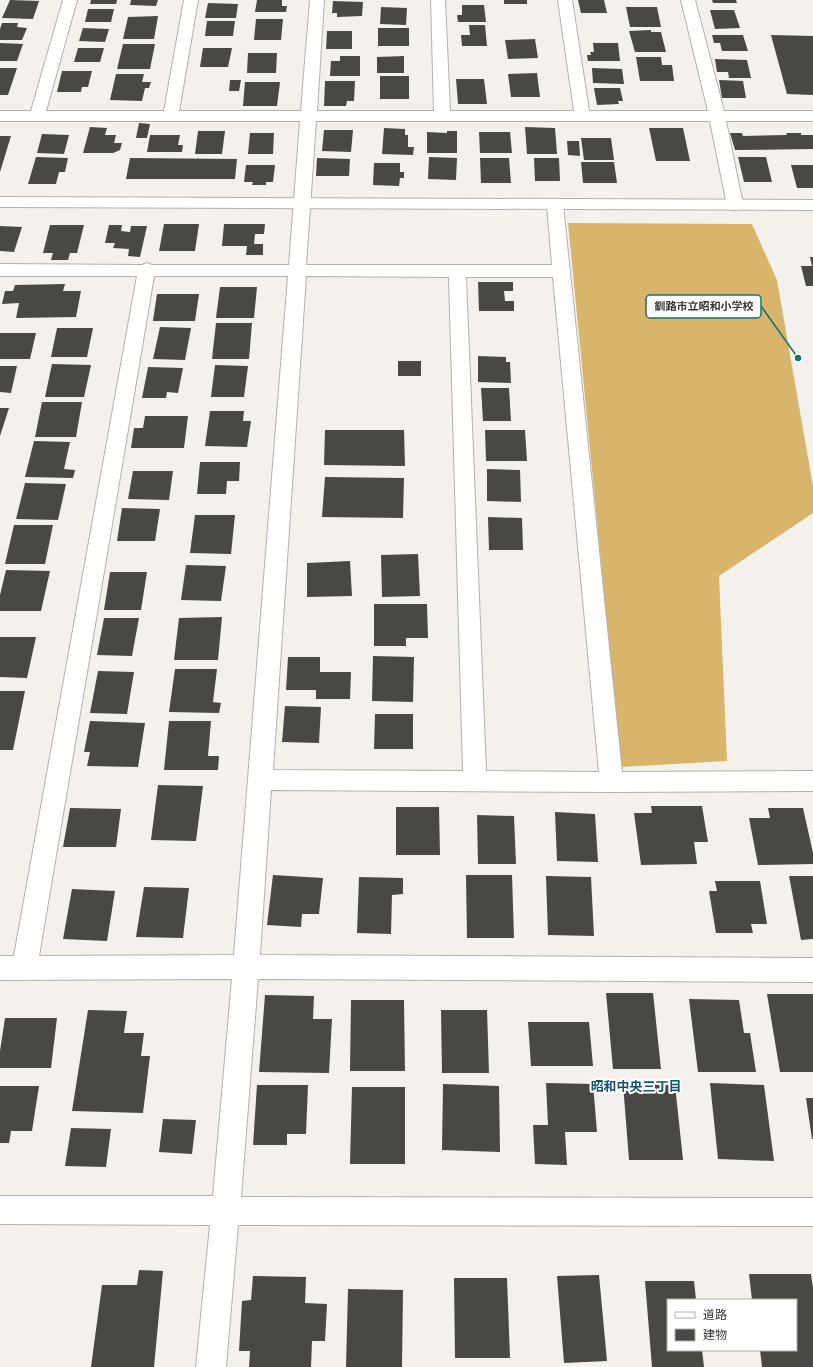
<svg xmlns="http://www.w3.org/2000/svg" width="813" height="1367" font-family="'Titillium Web','Noto Sans JP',sans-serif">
  <rect width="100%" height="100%" fill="#f4f1ec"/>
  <!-- forest -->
  <polygon fill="#d9b56c" points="568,223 752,224 777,280 813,486 813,513 719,576 727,761 621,767"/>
  <!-- building -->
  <g fill="#4a4844">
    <polygon points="10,0 39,1 33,19 2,18"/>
    <polygon points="91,0 117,0 116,4 90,4"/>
    <polygon points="131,0 158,0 156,6 130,5"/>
    <polygon points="257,0 282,0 282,6 287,6 286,12 255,12"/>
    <rect x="504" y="0" width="23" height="4"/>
    <polygon points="578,0 604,0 607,13 581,13"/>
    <polygon points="712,0 736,0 737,3 713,3"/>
    <polygon points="333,1 363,2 362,16 337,17 337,13 332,13"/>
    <polygon points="208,3 238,4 236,18 205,18"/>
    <polygon points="462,5 484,5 486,22 458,22 457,15 462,15"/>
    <polygon points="381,7 407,8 406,25 380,24"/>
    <polygon points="626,7 657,7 661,27 630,27"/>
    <polygon points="88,9 114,9 111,22 85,22"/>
    <polygon points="710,10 734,10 740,28 715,29"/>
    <polygon points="158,16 154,39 123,39 128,17"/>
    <polygon points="256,19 283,19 281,40 254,40"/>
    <polygon points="207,21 235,21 233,36 205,36"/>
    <polygon points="2,23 18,23 17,27 27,28 22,40 0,40 0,29"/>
    <polygon points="469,25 485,25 487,46 462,46 461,35 470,35"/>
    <polygon points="83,28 109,29 105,42 79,41"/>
    <rect x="378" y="28" width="31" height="18"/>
    <polygon points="651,30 651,32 661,32 666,52 635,52 629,31"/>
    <polygon points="327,31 352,31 352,49 326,49"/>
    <polygon points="712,35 743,35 748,51 722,51 720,43 714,43"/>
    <polygon points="771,35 813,36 813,95 787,94"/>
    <polygon points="535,39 538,58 508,59 505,40"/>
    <polygon points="0,43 23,44 17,61 0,61"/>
    <polygon points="593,43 618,43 620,61 588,61 587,55 591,55 590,52 594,52"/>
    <polygon points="123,44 155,44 150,69 117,69"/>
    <polygon points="78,48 104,48 100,62 74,62"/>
    <polygon points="203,48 232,48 228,67 200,67"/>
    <polygon points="248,53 277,53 276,73 247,73"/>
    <polygon points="340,56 360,56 360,76 330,76 331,61 340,61"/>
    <polygon points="404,56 404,73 377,73 377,57"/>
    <polygon points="636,57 661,57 662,65 672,65 674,81 640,81"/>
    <polygon points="715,59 747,60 751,78 729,78 728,72 717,72"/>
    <polygon points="0,68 17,68 8,95 0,95"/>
    <polygon points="592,68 622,69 624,84 593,83"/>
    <polygon points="62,71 92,71 88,87 82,87 81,92 57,92"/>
    <polygon points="537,73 540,97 511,97 508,74"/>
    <polygon points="116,74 144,74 142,82 151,82 149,88 145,88 142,101 110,100"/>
    <rect x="380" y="76" width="29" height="23"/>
    <polygon points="456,79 484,79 487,104 458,104"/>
    <polygon points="230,80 241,80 239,91 229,91"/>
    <polygon points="719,80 743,81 746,98 722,98"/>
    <polygon points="325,81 355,81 354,101 347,101 346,106 324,106"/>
    <polygon points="245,82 280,82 277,106 243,106"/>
    <polygon points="594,88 620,88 623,101 618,101 619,104 597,105"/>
    <polygon points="139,123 150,124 147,138 136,138"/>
    <polygon points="90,127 107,128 105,135 116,135 114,143 122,143 120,150 113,153 83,153"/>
    <polygon points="525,127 555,128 557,154 527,154"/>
    <polygon points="384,128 405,129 405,135 408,135 408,147 414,147 413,155 382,154"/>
    <polygon points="649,128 683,128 690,161 656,161"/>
    <polygon points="324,130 353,130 351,152 322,151"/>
    <polygon points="198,131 225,131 222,154 195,154"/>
    <polygon points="447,131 457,131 457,153 427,153 427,132 447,133"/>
    <polygon points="479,132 510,132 512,153 480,153"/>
    <polygon points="250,133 274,133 273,154 248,154"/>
    <polygon points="730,133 742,133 743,136 787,135 786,133 801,133 801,135 813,135 813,149 735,150"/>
    <polygon points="42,134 69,135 64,154 37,153"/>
    <polygon points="150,135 180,135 178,145 183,145 182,152 147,152"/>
    <polygon points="0,136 11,136 0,172"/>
    <polygon points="581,138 611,138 614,160 584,160"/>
    <polygon points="567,141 579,141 580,156 568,155"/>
    <polygon points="36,157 68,158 65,172 59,172 56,184 28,184"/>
    <polygon points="429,157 457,158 456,180 428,179"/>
    <polygon points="738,157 766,157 772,182 744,182"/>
    <polygon points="130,158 237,159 235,179 126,179"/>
    <polygon points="317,158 350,159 349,176 316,176"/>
    <polygon points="480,158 509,158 511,183 481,183"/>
    <polygon points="534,158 559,158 560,181 535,181"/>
    <polygon points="581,162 614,162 617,183 583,183"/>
    <polygon points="374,163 400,163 400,172 404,172 404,178 400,178 399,186 373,185"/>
    <polygon points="246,165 275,165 273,182 266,182 266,185 252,185 253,182 244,182"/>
    <polygon points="791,165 813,165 813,188 797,188"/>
    <polygon points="164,224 199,224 195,251 159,251"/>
    <polygon points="224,224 265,224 264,234 255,234 254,244 263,244 263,255 246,255 247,246 222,246"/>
    <polygon points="50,225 84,225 77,253 70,253 68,260 51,260 53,253 43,253"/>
    <polygon points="109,225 122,225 121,231 130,232 131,226 147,226 140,257 128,256 129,249 113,248 115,243 105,243"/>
    <polygon points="0,226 22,227 14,252 0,251"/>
    <polygon points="810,257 813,257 813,286 806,286 801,266 812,266"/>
    <polygon points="478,282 513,282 513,291 504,291 505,301 514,301 514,311 479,311"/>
    <polygon points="65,284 63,291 81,291 76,317 16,318 19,303 2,304 5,291 13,291 15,285"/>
    <polygon points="220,287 257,287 254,318 216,318"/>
    <polygon points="157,294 199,294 195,321 153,321"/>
    <polygon points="216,323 252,323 249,359 212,359"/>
    <polygon points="160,327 191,328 185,360 153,359"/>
    <polygon points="57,328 93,328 87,357 51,357"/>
    <polygon points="0,333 36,333 30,359 0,359"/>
    <polygon points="478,356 506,357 506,362 510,362 511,383 478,382"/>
    <rect x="398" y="361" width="23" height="15"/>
    <polygon points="52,364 91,365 84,397 45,397"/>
    <polygon points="215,365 248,366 244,397 211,397"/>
    <polygon points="0,366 17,366 11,393 0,392"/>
    <polygon points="148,367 183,368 178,393 167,392 166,398 142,398"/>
    <polygon points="481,388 509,388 511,421 483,421"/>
    <polygon points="42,402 82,402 76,437 35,437"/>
    <polygon points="0,408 9,408 0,436"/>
    <polygon points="210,411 244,411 243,421 251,421 247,447 205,446"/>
    <polygon points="145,416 188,416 184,448 131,448 134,428 143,428"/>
    <polygon points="325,430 404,430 405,466 324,465"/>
    <polygon points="485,430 525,430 527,461 486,461"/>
    <polygon points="34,441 70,442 64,469 75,470 73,478 25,477"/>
    <polygon points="200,462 240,462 239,481 227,481 226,494 197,494"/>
    <polygon points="487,469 520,470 521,502 487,501"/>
    <polygon points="133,471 173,471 169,500 128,499"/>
    <polygon points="325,477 404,478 403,518 322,517"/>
    <polygon points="25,483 66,484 58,520 16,519"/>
    <polygon points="122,508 160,509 155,541 117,541"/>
    <polygon points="195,515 235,515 231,554 190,553"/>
    <polygon points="488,517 522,518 523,550 489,550"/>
    <polygon points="14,525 53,525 45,564 5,564"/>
    <polygon points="418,554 420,596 382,597 381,555"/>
    <polygon points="350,561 352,596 307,597 307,563"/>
    <polygon points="186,565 226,566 221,601 181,600"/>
    <polygon points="6,570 50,571 41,611 0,611 0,595"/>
    <polygon points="110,572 147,572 141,610 104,610"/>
    <polygon points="374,604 427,604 428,638 406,638 406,646 374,646"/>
    <polygon points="222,617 218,660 174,660 179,618"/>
    <polygon points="104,618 139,618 132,656 97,655"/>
    <polygon points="0,637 36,637 27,678 0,677"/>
    <polygon points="373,656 414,657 413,702 372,701"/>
    <polygon points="288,657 320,657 320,672 351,672 350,699 316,699 316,690 286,690"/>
    <polygon points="175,669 217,669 213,702 221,703 219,713 169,712"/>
    <polygon points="98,671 134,672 127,714 90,713"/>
    <polygon points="0,691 25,691 13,750 0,750"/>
    <polygon points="285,706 321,707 319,743 282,742"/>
    <polygon points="375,714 413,714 413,749 374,749"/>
    <polygon points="90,721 145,723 138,767 87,766 90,752 84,752"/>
    <polygon points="169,721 211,721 208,756 219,756 218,770 164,770"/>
    <polygon points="158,785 203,786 196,841 151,840"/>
    <polygon points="651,806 702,806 708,842 694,842 697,864 641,865 634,813 652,813"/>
    <polygon points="396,807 439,807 440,855 396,855"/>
    <polygon points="70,808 121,809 116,847 63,847"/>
    <polygon points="768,808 803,808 813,853 813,864 758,865 749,818 770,818"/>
    <polygon points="555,812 595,814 598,862 557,861"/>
    <polygon points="477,815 514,816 516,864 478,864"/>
    <polygon points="273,875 323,878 319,914 302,914 301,927 267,925"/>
    <polygon points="466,875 512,875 514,938 467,938"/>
    <polygon points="546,876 591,877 594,936 548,935"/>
    <polygon points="789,876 813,876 813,939 801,940"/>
    <polygon points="359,877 403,878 403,894 392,895 391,934 357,933"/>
    <polygon points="715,881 760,881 767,924 751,924 753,933 716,933 709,891 717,891"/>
    <polygon points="144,887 189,888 183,938 136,937"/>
    <polygon points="72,889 115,891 107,941 63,939"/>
    <polygon points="606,993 653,993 661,1069 613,1069"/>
    <polygon points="767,994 813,994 813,1072 780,1072"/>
    <polygon points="265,995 314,996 313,1019 332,1019 329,1073 259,1072"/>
    <polygon points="689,999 739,1000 744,1033 750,1033 756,1072 698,1072"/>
    <polygon points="351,1000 404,1000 405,1071 350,1071"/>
    <polygon points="88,1010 127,1011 124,1033 144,1033 141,1056 150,1056 143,1113 72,1111"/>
    <polygon points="441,1010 487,1010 489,1073 442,1073"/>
    <polygon points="5,1018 57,1018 51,1068 0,1068 0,1051"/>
    <polygon points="528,1022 589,1022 593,1066 531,1066"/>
    <polygon points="546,1083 593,1084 597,1132 565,1132 567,1165 535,1164 533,1125 548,1125"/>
    <polygon points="710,1083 764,1085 774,1161 718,1159"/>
    <polygon points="443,1084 499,1086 500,1152 442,1150"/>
    <polygon points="623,1084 675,1085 683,1160 629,1160"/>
    <polygon points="257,1085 308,1085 306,1134 287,1134 287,1145 253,1145"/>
    <polygon points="0,1086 39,1086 32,1131 11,1131 9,1143 0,1143"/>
    <polygon points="352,1087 405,1087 405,1164 350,1164"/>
    <polygon points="806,1098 813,1098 813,1139 812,1139"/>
    <polygon points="163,1119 196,1120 192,1154 159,1152"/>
    <polygon points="71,1128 111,1129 106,1167 65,1166"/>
    <polygon points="139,1270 163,1271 154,1367 91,1367 102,1285 137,1285"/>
    <polygon points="749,1274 811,1274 813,1288 813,1367 762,1367 760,1350 796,1350 796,1300 752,1300"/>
    <polygon points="599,1275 607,1361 564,1363 557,1276"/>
    <polygon points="253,1276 306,1277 305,1303 327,1304 325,1341 312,1341 311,1367 249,1367 250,1351 239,1351 242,1301 251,1300"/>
    <polygon points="454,1278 507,1278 510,1358 455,1358"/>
    <polygon points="645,1281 694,1281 696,1300 668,1300 668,1350 702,1350 704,1367 652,1367"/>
    <polygon points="348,1289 403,1290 402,1367 346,1367"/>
  </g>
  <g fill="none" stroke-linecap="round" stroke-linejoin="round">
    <!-- street casing -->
    <g stroke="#b3b1ac" stroke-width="2">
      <path id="street" d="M63 0H77L46 111H164L184 0H198L179 111H301L310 0H324L317 111H434L431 0H445L450 111H574L558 0H572L589 111H708L681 0H695L724 111H813V121H726L743 205 741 209 735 210 729 209 727 205 710 121H316L306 265H552L547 205 549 201 555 200 561 201 563 205 622 772 813 771V791L612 792 271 790 260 955 813 958V982L258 979 241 1197 813 1198V1226L238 1225 226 1367H196L210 1225 0 1224V1196H213L232 979 0 980V956H14L137 276H0V264L142 265 147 263 152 265H289L300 121H0V111H31ZM154 276H288L234 955 39 956ZM306 276 449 277 463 771 273 770ZM466 277H553L599 772 486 771Z"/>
    </g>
    <!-- secondary casing -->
    <g stroke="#b3b1ac" stroke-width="2">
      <polygon id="secondary" points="0,197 813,200 813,210 0,207"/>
    </g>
    <!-- street -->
    <use href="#street" fill="#fff" fill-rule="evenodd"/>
    <!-- secondary -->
    <use href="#secondary" fill="#fff" fill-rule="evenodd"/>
  </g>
  <g text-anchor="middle" stroke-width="4" stroke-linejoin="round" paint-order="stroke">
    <!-- near-neighbourhood labels -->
    <g font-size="13" font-weight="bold" fill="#135573" stroke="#fff">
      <text x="636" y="1091">昭和中央三丁目</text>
    </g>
  </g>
  <!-- callouts -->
  <path fill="none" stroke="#0f766e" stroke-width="1.5" d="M798 358L761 306"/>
  <circle fill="#0f766e" stroke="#fff" stroke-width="1.5" cx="798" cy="358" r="4"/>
  <rect fill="#fff" stroke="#0f766e" stroke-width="1.5" x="646" y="295" width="115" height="23" rx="4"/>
  <g font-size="11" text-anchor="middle" font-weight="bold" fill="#373634">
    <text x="704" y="310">釧路市立昭和小学校</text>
  </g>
  <!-- legend -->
  <rect x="667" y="1299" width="130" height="52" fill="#ffffff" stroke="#afafae"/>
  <rect x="675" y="1312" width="20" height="6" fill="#ffffff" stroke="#afafae"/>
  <text x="703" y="1319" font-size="12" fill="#373634">道路</text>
  <rect x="675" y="1329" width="20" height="12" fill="#4a4844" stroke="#afafae"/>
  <text x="703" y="1339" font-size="12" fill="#373634">建物</text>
</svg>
